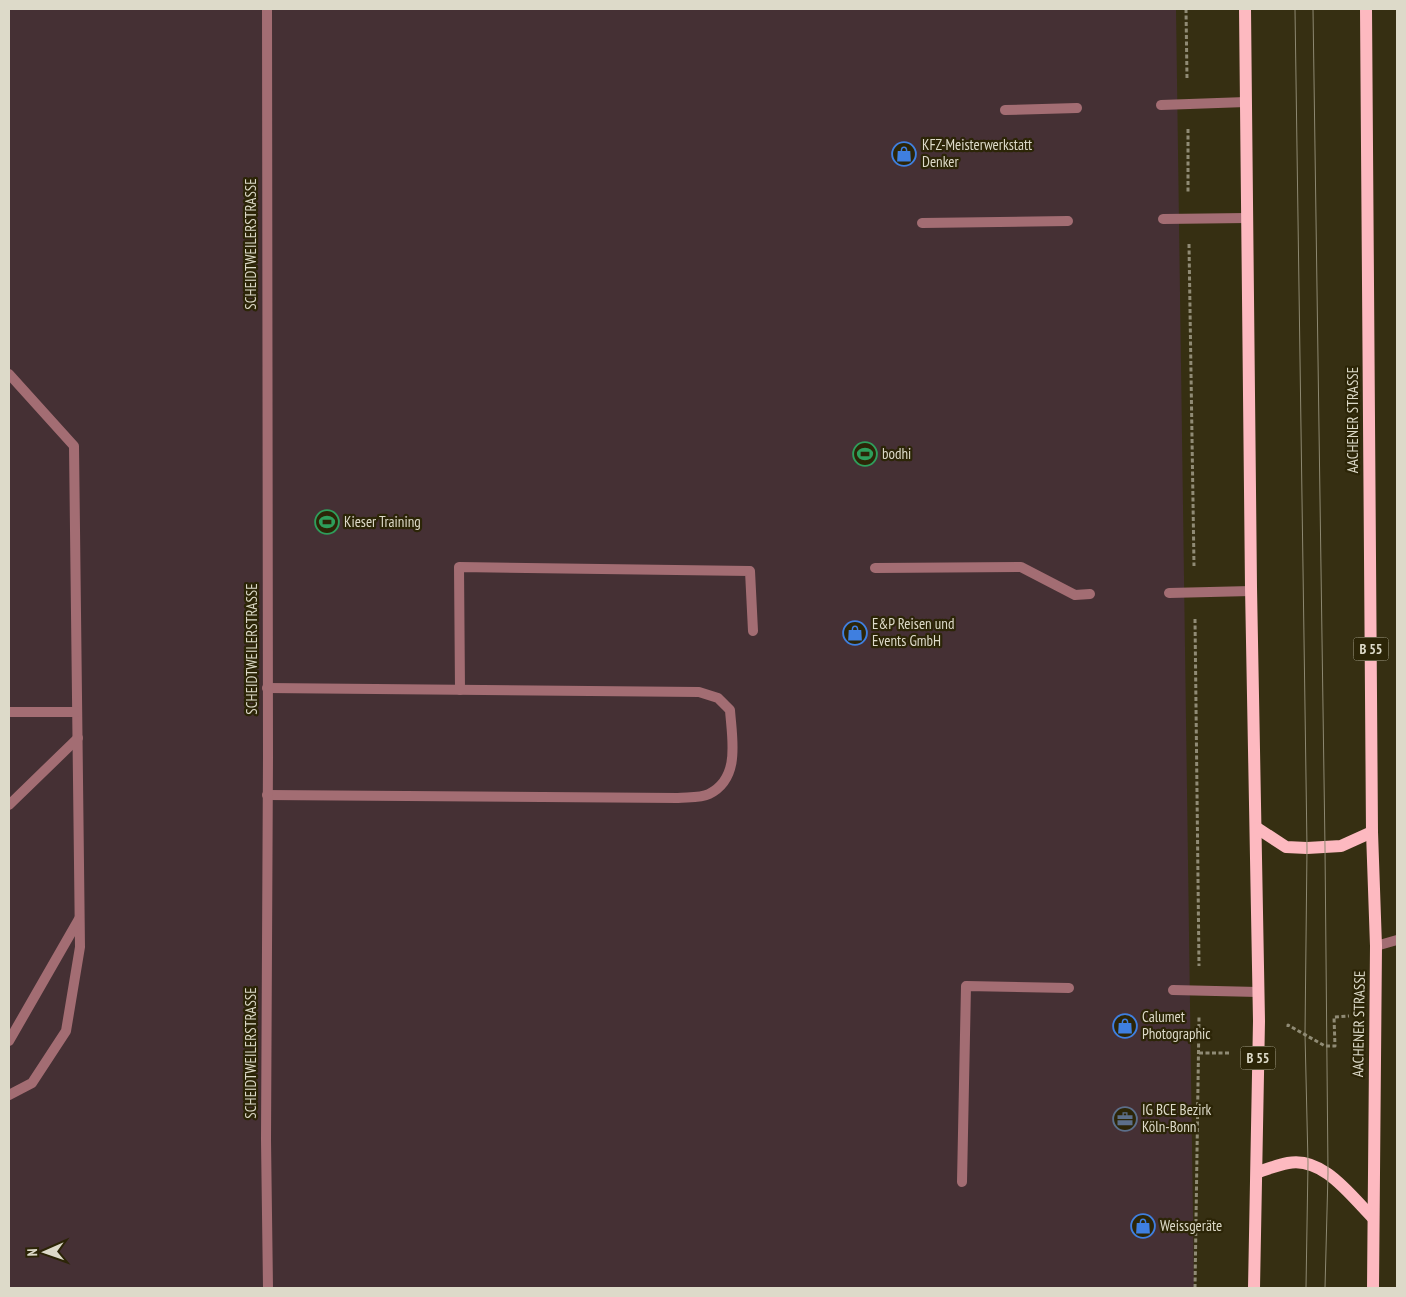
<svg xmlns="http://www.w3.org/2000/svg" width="1406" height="1297" font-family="'PT Sans Narrow',sans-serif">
  <rect width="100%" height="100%" fill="#362f12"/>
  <!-- commercial -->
  <polygon fill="#453034" points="9,9 1176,9 1194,1288 9,1288"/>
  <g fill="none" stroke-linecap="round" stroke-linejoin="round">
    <!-- path -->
    <g stroke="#908b75" stroke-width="3" stroke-dasharray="4 2.5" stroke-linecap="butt">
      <polyline points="1186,9 1187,78"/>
      <polyline points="1188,129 1188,193"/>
      <polyline points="1189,244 1194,566"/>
      <polyline points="1195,619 1199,966"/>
      <polyline points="1288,1027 1288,1025 1325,1046 1335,1046 1334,1017 1349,1016"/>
      <polyline points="1199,1053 1231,1053"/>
      <polyline points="1195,1288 1199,1017"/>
    </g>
    <!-- lane -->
    <g stroke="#a36d73" stroke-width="10">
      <polyline points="1161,105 1246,102"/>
      <polyline points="1005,110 1077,108"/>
      <polyline points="1163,219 1247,218"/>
      <polyline points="922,223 1068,221"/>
      <polyline points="9,374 74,446 80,947 66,1031 32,1083 9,1095"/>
      <polyline points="875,568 1021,567 1075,595 1090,594"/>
      <polyline points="1169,593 1251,591"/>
      <polyline points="460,690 459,567 750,571 753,631"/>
      <polyline points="9,712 77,712"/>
      <path d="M267 795 678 798C687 797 701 798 709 794 741 778 732 739 730 710L718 698 699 692 267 688"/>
      <polyline points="9,805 78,738"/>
      <polyline points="1173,990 1258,992"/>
      <polyline points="9,1041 79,919"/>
      <polyline points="962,1182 966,986 1069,988"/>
    </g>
    <!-- street -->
    <g stroke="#a36d73" stroke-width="10">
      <polyline points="267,9 268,757 266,1140 268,1288"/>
      <polyline points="1376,946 1397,940"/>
    </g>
    <!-- primary -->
    <g stroke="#fdb9c0" stroke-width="12">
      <polyline points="1245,9 1251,587 1259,1021 1254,1288"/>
      <polyline points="1366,9 1372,832 1376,946 1373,1288"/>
      <polyline points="1257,828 1286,847 1307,848 1341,846 1372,832"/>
      <path d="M1258 1172C1267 1169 1278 1165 1288 1163 1323 1156 1351 1196 1373 1218"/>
    </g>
    <!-- tram -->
    <g stroke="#8d8871" stroke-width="1">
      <polyline points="1295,9 1307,848 1305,1034 1308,1163 1306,1288"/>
      <polyline points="1313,9 1325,848 1328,1173 1325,1288"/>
    </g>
  </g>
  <!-- icons -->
  <defs>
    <g id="shop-ring" transform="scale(1.25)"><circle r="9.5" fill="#2c2507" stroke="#3f7fe0" stroke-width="1.5"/><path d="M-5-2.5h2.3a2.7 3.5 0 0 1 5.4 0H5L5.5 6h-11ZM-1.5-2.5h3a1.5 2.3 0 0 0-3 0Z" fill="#3f7fe0"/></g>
    <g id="stadium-ring" transform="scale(1.25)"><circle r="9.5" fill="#2c2507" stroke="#2e9e5b" stroke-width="1.5"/><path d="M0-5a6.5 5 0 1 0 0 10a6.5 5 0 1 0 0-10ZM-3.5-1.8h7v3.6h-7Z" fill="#2e9e5b"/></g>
    <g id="office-ring" transform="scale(1.25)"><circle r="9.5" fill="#2c2507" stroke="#5c6f8a" stroke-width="1.5"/><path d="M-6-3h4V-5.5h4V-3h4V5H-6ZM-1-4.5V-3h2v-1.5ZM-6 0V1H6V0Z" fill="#5c6f8a"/></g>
  </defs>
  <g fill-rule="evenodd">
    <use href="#shop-ring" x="904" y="154"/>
    <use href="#stadium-ring" x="865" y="454"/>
    <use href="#stadium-ring" x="327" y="522"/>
    <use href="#shop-ring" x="855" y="633"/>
    <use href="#shop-ring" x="1125" y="1026"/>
    <use href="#office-ring" x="1125" y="1119"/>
    <use href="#shop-ring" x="1143" y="1226"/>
  </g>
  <g text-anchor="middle" stroke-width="4.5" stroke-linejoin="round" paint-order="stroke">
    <!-- shield labels -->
    <g fill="#2c2507" stroke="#a8a48f" stroke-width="1">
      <rect x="1353.5" y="637.5" width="35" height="23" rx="4"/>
      <rect x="1240.5" y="1046.5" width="35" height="23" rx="4"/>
    </g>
    <g font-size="14" font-weight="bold" fill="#dddac9">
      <text x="1371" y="654">B 55</text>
      <text x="1258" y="1063">B 55</text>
    </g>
    <!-- poi labels -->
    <g font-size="15" fill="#dddac9" stroke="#2c2507" text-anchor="start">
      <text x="922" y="150">KFZ-Meisterwerkstatt<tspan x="922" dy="17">Denker</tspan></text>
      <text x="882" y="459">bodhi</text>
      <text x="344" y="527">Kieser Training</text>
      <text x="872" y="629">E&amp;P Reisen und<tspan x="872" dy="17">Events GmbH</tspan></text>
      <text x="1142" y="1022">Calumet<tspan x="1142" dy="17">Photographic</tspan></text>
      <text x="1142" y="1115">IG BCE Bezirk<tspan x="1142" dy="17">Köln-Bonn</tspan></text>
      <text x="1160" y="1231">Weissgeräte</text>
    </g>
    <!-- street labels -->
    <g font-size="15" fill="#dddac9" stroke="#2c2507">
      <text transform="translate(251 244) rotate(-90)" y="5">SCHEIDTWEILERSTRASSE</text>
      <text transform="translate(1353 420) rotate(-90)" y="5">AACHENER STRASSE</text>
      <text transform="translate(252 649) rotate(-90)" y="5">SCHEIDTWEILERSTRASSE</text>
      <text transform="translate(1359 1024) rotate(-89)" y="5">AACHENER STRASSE</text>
      <text transform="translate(251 1053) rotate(-90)" y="5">SCHEIDTWEILERSTRASSE</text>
    </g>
  </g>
  <!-- border -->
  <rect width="1406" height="1297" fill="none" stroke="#dddac9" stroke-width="20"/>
  <!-- north arrow -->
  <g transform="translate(45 1252) rotate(268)" stroke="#2c2507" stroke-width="4" paint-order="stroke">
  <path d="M0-4L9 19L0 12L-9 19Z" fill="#dddac9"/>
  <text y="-8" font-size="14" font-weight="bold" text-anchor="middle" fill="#dddac9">N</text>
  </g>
</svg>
